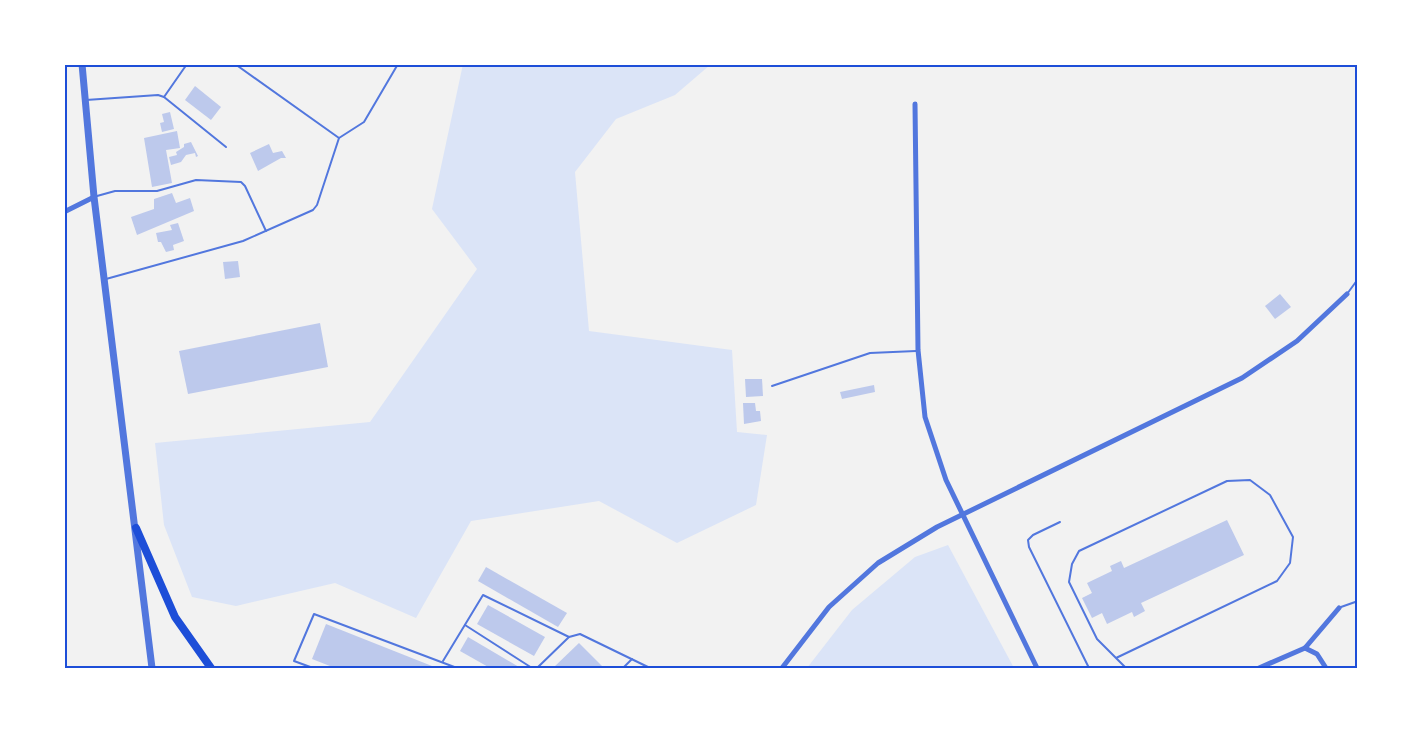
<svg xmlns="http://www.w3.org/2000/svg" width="1422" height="733" font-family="'Noto Sans',sans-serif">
  <rect width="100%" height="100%" fill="#f2f2f2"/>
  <!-- green -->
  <g fill="#dbe4f7">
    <polygon points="463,64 710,65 675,95 616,119 575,172 589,331 732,350 737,432 767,435 756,505 677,543 599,501 471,521 416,618 335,583 236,606 192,597 164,525 155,443 370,422 477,269 432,209"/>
    <polygon points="948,545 1014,668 807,668 852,610 915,557"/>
  </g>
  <!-- building -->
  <g fill="#bdc9ec">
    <polygon points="195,86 221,107 211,120 185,100"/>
    <polygon points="170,112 174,129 162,132 160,123 164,122 162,114"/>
    <polygon points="177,131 180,148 166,150 172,183 152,187 144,138"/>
    <polygon points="191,142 198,156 196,157 195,153 186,155 181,162 171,165 169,157 177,155 176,152 184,147 184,144"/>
    <polygon points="269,144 273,153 282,151 286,158 281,158 258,171 250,153"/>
    <polygon points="172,193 176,203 190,198 194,211 137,235 131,217 154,209 154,199"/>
    <polygon points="178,223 184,241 173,245 174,250 166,252 161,242 158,242 156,233 172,230 170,225"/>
    <polygon points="238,261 240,277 225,279 223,262"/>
    <polygon points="1280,294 1291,307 1275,319 1265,306"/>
    <polygon points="320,323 328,367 188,394 179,351"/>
    <polygon points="745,379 762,379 763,396 746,397"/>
    <polygon points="874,385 875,392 842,399 840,392"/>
    <polygon points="743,403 755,403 756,411 760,411 761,421 744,424"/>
    <polygon points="1227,520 1244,555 1141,603 1145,611 1134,617 1132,612 1107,624 1102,613 1092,618 1082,598 1092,593 1087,583 1112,571 1110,566 1121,561 1124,568"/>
    <polygon points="486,567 567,613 558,627 478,581"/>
    <polygon points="488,605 545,637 534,656 477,624"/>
    <polygon points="326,624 437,668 335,668 312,659"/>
    <polygon points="468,637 519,667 518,668 490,668 460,651"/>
    <polygon points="579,643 604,668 553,668"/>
  </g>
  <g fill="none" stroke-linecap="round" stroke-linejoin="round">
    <!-- service -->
    <g stroke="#5277de" stroke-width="2">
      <polyline points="235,64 339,138"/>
      <polyline points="164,97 187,64"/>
      <polyline points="86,100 158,95 164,97 226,147"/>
      <polyline points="97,196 115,191 157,191 196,180 241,182 245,186 266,231"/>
      <polyline points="106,279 243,241 313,210 317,205 339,138 364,122 398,64"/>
      <polyline points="1347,294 1358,279"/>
      <polyline points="772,386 870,353 916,351"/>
      <polyline points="1060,522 1033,535 1028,540 1029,547 1089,668"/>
      <polyline points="1341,607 1358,601"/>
      <polyline points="465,625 532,668"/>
      <polyline points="1116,658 1277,581 1290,563 1293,537 1270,495 1250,480 1227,481 1079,551 1072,564 1069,582 1097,639 1126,668"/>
      <polyline points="443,661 483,595 569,637"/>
      <polyline points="313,668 294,661 314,614 457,668"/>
      <polyline points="537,668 569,637 580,634 650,668"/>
      <polyline points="623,668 632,659"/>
    </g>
    <!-- minor -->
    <g stroke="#5277de" stroke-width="5">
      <polyline points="915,104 918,350 925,417 946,480 1037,668"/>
      <polyline points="64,212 94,197"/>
      <polyline points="1305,648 1317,654 1326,668"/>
      <polyline points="782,668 829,607 878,563 937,527 1242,378 1297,341 1347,294"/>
      <polyline points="1259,668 1305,648 1339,608"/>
    </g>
    <!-- tertiary -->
    <polyline stroke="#5277de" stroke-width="7" points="82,64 94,197 152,668"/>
    <!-- primary -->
    <polyline stroke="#1d4ed8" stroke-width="8" points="136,528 175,617 211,668"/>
  </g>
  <!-- border -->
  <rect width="1422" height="733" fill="none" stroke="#ffffff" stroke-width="132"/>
  <rect x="66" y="66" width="1290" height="601" fill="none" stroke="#1d4ed8" stroke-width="2"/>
</svg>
